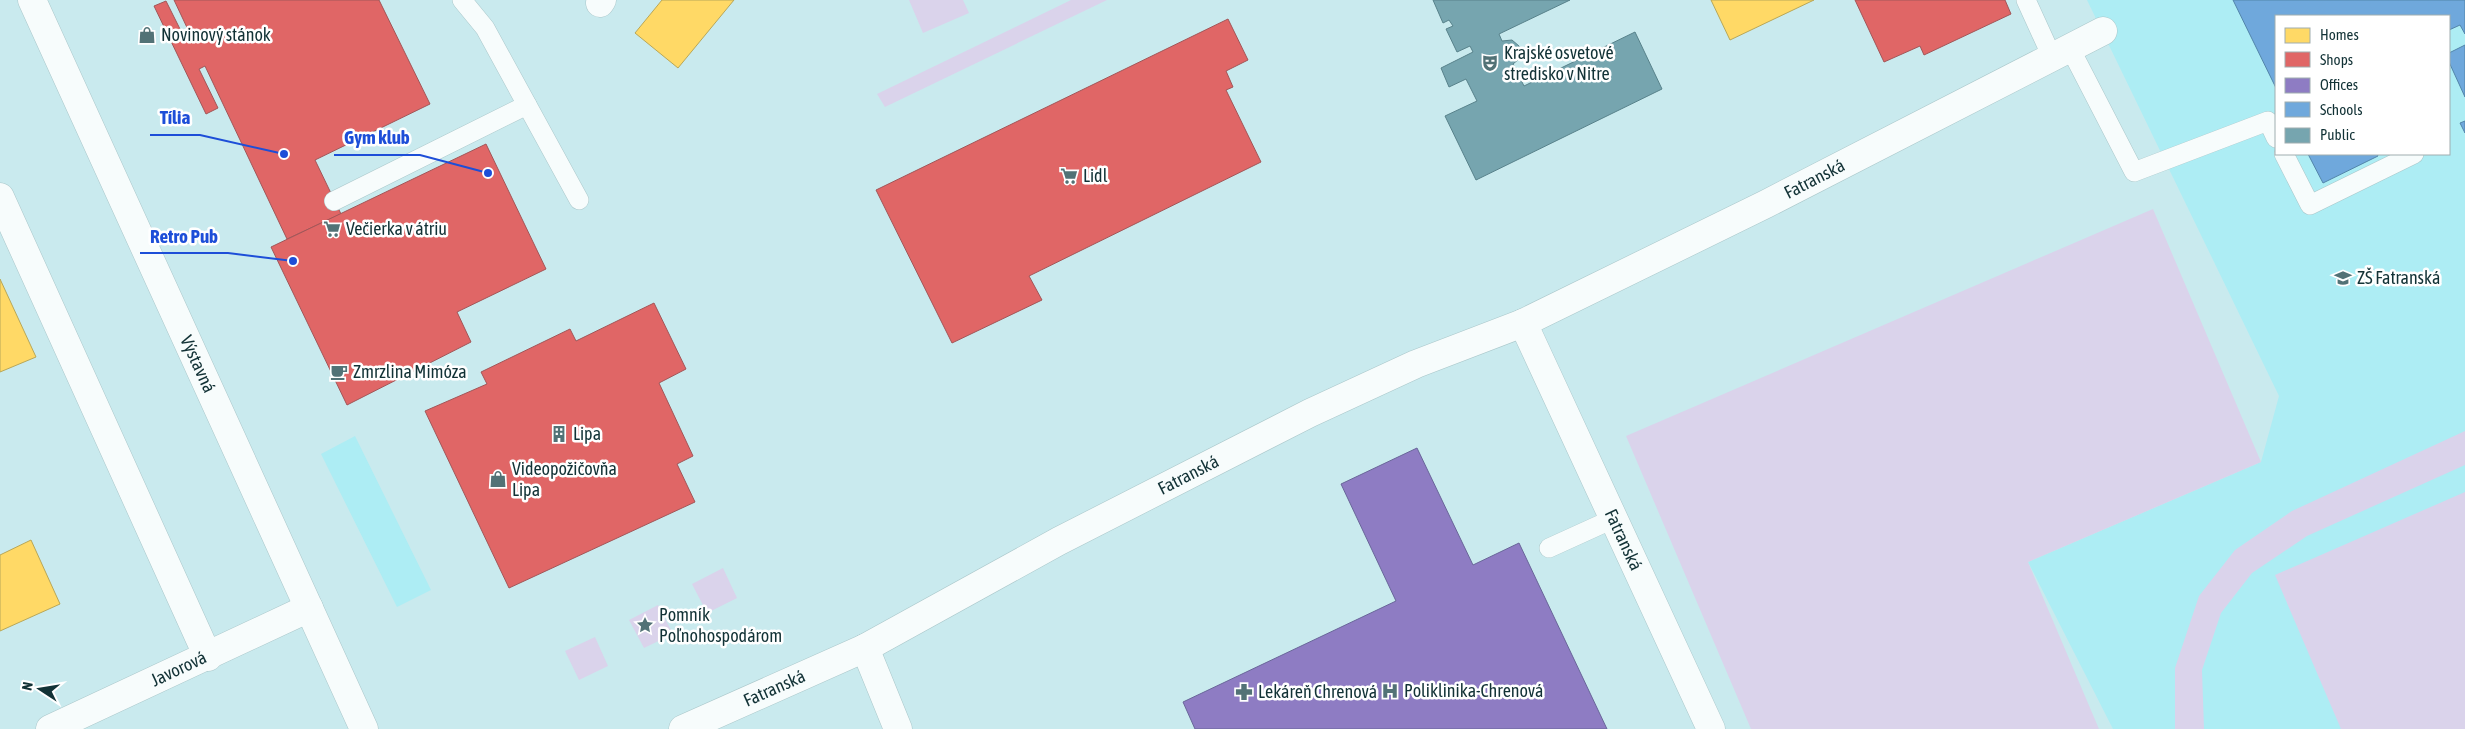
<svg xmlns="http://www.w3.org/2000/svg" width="2465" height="729" font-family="'Asap Condensed',sans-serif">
  <rect width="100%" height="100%" fill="#c9eaee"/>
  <!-- built -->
  <g fill="#adedf4" fill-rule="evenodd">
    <path d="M2087 0H2465V729H2113L2028 562 2261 462 2279 396ZM2276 16H2449V154H2276Z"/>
    <polygon points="355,436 431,590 397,607 321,454"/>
  </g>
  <!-- green -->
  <g fill="#dad3eb">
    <polygon points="909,0 963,0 969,13 923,33"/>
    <polygon points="1071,0 1107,0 885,107 877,94"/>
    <polygon points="2153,209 2261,462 2028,562 2099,729 1751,729 1626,436"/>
    <polygon points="2465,431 2465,465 2307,536 2252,573 2221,613 2202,670 2204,729 2175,729 2175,668 2199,596 2235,550 2292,511"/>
    <polygon points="2465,492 2465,729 2341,729 2275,575"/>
    <polygon points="723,568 737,598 707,613 692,584"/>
    <polygon points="658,605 673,634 644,648 629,620"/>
    <polygon points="595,637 608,666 579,680 565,651"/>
  </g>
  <!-- homes -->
  <g fill="#ffd966" stroke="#b8a758">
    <polygon points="662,0 734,0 678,68 635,33"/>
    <polygon points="1711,0 1814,0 1730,40"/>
    <polygon points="0,279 36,357 0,372"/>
    <polygon points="31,540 60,604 0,631 0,555"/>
  </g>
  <!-- shops -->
  <g fill="#e06666" stroke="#a25658">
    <polygon points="174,0 379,0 430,104 315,160 341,214 287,239 205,66 199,69 218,108 206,114 154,6 166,1 185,39 191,36"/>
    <polygon points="1855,0 2005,0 2011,14 1924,55 1920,46 1884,62"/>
    <polygon points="1228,19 1248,60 1226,71 1233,87 1226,90 1261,162 1029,276 1042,300 952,343 876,190"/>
    <polygon points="486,144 546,269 457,312 471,342 347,405 271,247"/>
    <polygon points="654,303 686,369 659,383 693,456 677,464 695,502 509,588 425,411 487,384 481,372 570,329 576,341"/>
  </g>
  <!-- offices -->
  <polygon fill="#8e7cc3" stroke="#696699" points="1417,448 1473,565 1519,543 1607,729 1195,729 1183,702 1396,601 1341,484"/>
  <!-- schools -->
  <g fill="#6fa8dc" stroke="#5385aa">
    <polygon points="2233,0 2465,0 2465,34 2460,25 2449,30 2449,16 2276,16 2276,88"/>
    <polygon points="2465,45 2465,97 2449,62 2449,53"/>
    <polygon points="2465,121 2465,133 2460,123"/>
    <polygon points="2308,154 2377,154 2378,156 2323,183"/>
  </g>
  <!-- public -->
  <polygon fill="#76a5af" stroke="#58828b" points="1433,0 1570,0 1499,34 1502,41 1512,40 1519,46 1519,59 1513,64 1524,86 1635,32 1662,89 1476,180 1445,116 1477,101 1466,79 1449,87 1441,68 1473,52 1470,46 1457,52 1446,29 1453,26 1449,20 1443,23"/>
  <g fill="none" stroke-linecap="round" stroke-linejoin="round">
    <!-- lane casing -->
    <g stroke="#aac7ca" stroke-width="20">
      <g id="lane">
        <polyline points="462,0 485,28 579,200"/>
        <polyline points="2026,0 2052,57"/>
        <polyline points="2070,48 2134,172 2268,121 2276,138"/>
        <polyline points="2284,154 2310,205 2414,154"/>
        <polyline points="334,201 527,105"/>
        <polyline points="1549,548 1615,518"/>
      </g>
    </g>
    <!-- street casing -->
    <g stroke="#aac7ca" stroke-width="29">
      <g id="street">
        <polyline points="600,3 602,0"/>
        <polyline points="0,197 208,657"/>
        <path id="s1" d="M1523 323 1711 729"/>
        <polyline points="865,648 898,729"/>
        <path id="s2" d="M50 729 309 608"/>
        <path id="s3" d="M683 729 865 648 1059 541 1310 413 1416 364 1523 323 1766 204 2103 31"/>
      </g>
    </g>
    <!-- secondary casing -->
    <g stroke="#aac7ca" stroke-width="29">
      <g id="secondary">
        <path id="s4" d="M32 0 364 729"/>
      </g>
    </g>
    <!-- lane -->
    <use href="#lane" stroke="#f7fcfc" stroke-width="19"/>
    <!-- street -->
    <use href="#street" stroke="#f7fcfc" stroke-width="28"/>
    <!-- secondary -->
    <use href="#secondary" stroke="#f7fcfc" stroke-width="28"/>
  </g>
  <!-- icons -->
  <defs>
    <g id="shop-bare" transform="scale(1.35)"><path d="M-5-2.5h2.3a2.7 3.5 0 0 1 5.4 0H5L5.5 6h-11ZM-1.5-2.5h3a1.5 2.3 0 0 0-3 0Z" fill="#527276" stroke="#fff" stroke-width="2.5" paint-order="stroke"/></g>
    <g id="theatre-bare" transform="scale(1.35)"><path d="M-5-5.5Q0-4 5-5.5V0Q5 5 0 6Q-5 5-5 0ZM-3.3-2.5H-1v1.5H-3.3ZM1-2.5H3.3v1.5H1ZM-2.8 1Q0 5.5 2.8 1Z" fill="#527276" stroke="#fff" stroke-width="2.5" paint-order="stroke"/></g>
    <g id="supermarket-bare" transform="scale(1.35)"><path d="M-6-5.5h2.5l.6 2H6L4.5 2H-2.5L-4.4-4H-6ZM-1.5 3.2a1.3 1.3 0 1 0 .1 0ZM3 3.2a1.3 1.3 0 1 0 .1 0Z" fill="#527276" stroke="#fff" stroke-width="2.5" paint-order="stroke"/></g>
    <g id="school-bare" transform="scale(1.35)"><path d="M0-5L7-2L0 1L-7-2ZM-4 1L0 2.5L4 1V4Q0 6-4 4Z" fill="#527276" stroke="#fff" stroke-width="2.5" paint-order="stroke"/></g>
    <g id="cafe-bare" transform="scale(1.35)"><path d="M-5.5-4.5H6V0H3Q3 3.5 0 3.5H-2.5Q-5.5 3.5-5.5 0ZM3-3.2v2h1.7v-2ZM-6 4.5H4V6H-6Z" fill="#527276" stroke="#fff" stroke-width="2.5" paint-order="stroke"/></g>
    <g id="building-bare" transform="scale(1.35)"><path d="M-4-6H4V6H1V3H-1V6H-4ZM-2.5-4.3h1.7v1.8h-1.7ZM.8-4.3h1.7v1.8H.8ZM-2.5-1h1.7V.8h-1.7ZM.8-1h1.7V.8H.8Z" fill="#527276" stroke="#fff" stroke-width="2.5" paint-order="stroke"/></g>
    <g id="sight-bare" transform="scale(1.35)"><path d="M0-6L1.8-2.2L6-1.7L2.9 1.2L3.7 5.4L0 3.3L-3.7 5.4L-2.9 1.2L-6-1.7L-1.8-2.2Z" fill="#527276" stroke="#fff" stroke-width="2.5" paint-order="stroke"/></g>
    <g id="hospital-bare" transform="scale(1.35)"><path d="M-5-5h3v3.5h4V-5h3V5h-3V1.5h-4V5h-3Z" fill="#527276" stroke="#fff" stroke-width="2.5" paint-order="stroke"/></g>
    <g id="pharmacy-bare" transform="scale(1.35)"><path d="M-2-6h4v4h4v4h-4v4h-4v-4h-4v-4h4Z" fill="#527276" stroke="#fff" stroke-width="2.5" paint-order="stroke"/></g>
  </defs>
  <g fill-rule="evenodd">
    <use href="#shop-bare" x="147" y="35"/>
    <use href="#theatre-bare" x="1490" y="63"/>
    <use href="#supermarket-bare" x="1069" y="176"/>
    <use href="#supermarket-bare" x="332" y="229"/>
    <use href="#school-bare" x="2343" y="278"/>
    <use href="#cafe-bare" x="339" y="372"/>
    <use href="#building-bare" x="559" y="434"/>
    <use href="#shop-bare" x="498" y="479"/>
    <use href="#sight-bare" x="645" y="625"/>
    <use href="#hospital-bare" x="1390" y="691"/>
    <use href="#pharmacy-bare" x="1244" y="692"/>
  </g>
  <g text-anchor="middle" stroke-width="5" stroke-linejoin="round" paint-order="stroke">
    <!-- poi labels -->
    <g font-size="18" fill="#123236" stroke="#fff" text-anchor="start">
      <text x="161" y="41">Novinový stánok</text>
      <text x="1504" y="59">Krajské osvetové<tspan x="1504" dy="21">stredisko v Nitre</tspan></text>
      <text x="1083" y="182">Lidl</text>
      <text x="346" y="235">Večierka v átriu</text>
      <text x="2357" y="284">ZŠ Fatranská</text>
      <text x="353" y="378">Zmrzlina Mimóza</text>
      <text x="573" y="440">Lipa</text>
      <text x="512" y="475">Videopožičovňa<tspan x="512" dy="21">Lipa</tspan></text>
      <text x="659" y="621">Pomník<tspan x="659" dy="21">Poľnohospodárom</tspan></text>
      <text x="1404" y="697">Poliklinika-Chrenová</text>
      <text x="1258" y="698">Lekáreň Chrenová</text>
    </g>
    <!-- street labels -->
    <g font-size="18" fill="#123236" stroke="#fff">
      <text dy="6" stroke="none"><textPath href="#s3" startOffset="1259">Fatranská</textPath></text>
      <text dy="6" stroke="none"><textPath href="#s4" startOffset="400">Výstavná</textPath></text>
      <text dy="6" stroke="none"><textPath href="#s3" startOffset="566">Fatranská</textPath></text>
      <text dy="6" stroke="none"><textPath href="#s1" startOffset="239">Fatranská</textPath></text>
      <text dy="6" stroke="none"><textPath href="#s2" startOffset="142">Javorová</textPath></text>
      <text dy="6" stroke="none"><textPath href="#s3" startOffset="100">Fatranská</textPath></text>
    </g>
  </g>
  <!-- callouts -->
  <path fill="none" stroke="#1d4ed8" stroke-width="2" d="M284 154L200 135H150M488 173L420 155H334M293 261L228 253H140"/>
  <g fill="#1d4ed8" stroke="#fff" stroke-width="2">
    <circle cx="284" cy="154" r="5"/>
    <circle cx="488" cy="173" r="5"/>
    <circle cx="293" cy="261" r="5"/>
  </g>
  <g font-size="19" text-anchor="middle" font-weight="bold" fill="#1d4ed8" stroke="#fff" stroke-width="5" stroke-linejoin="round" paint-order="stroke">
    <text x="175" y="124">Tília</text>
    <text x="377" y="144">Gym klub</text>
    <text x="184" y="243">Retro Pub</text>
  </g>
  <!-- legend -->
  <rect x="2275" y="15" width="175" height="140" fill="#ffffff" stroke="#a0adaf"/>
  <rect x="2285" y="28" width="25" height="15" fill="#ffd966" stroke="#a0adaf"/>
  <text x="2320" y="40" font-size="15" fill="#123236">Homes</text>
  <rect x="2285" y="52" width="25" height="15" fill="#e06666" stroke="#a0adaf"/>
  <text x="2320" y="65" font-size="15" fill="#123236">Shops</text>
  <rect x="2285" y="78" width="25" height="15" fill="#8e7cc3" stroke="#a0adaf"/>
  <text x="2320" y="90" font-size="15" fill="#123236">Offices</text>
  <rect x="2285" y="102" width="25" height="15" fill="#6fa8dc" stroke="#a0adaf"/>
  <text x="2320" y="115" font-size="15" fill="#123236">Schools</text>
  <rect x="2285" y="128" width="25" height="15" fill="#76a5af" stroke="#a0adaf"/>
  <text x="2320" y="140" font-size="15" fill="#123236">Public</text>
  <!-- north arrow -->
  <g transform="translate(40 689) rotate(282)" stroke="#ffffff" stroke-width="4" paint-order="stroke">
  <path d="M0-4L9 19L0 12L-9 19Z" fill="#123236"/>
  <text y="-8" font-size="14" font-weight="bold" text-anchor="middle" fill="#123236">N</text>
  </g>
</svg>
